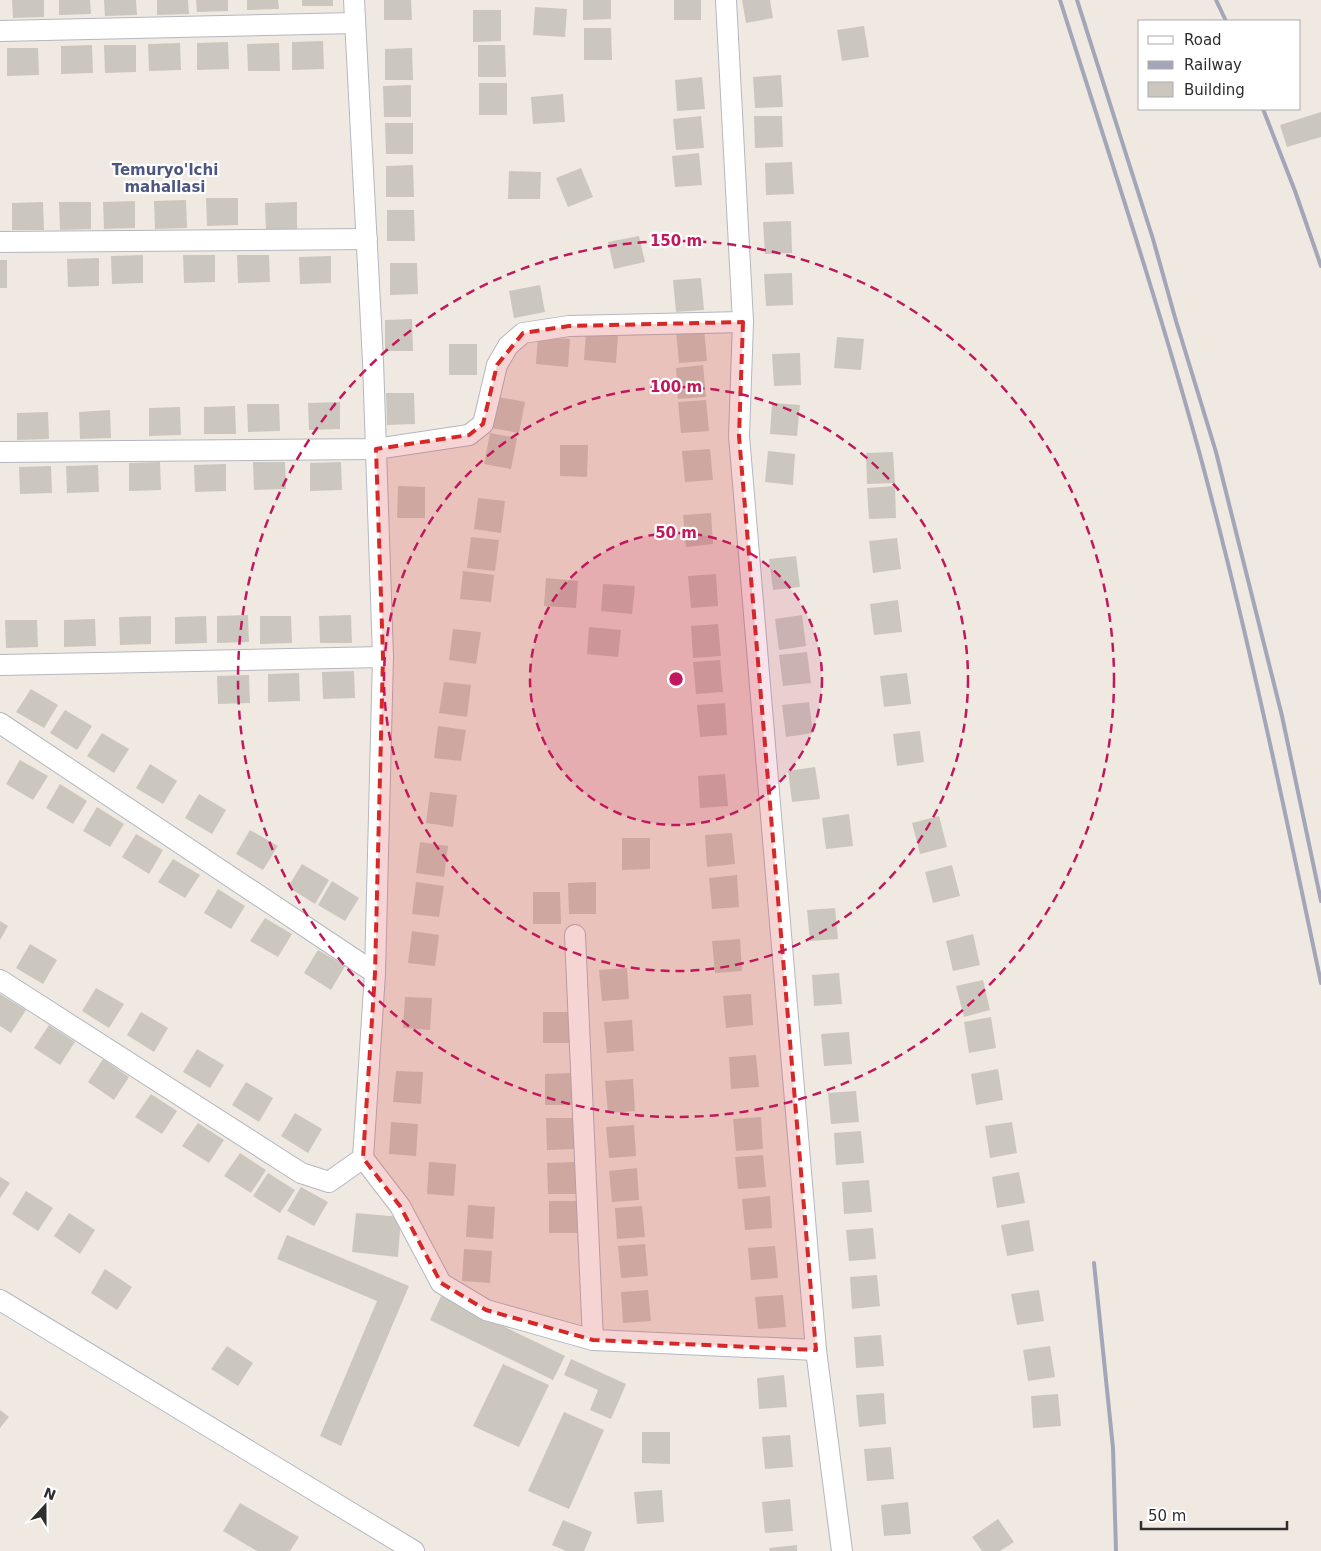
<svg xmlns="http://www.w3.org/2000/svg" width="1321" height="1551" font-family="'DejaVu Sans',sans-serif">
  <rect width="100%" height="100%" fill="#efe9e1"/>
  <!-- building -->
  <g fill="#cbc7bf">
    <polygon points="12,0 44,0 44,17 13,18"/>
    <polygon points="59,0 90,0 91,14 59,15"/>
    <polygon points="104,0 136,0 137,15 105,16"/>
    <polygon points="157,0 188,0 189,14 157,15"/>
    <polygon points="196,0 228,0 228,11 197,12"/>
    <polygon points="247,0 278,0 279,9 247,10"/>
    <rect x="302" y="0" width="31" height="6"/>
    <polygon points="384,0 411,0 412,20 384,20"/>
    <polygon points="583,0 611,0 611,19 583,20"/>
    <rect x="674" y="0" width="27" height="20"/>
    <polygon points="742,0 770,0 773,18 746,23"/>
    <polygon points="535,7 567,9 565,37 533,35"/>
    <polygon points="473,10 501,10 501,41 473,42"/>
    <polygon points="864,26 869,57 842,61 837,30"/>
    <polygon points="584,28 611,28 612,60 584,60"/>
    <polygon points="323,41 324,69 292,70 292,42"/>
    <polygon points="228,42 229,69 197,70 197,43"/>
    <polygon points="180,43 181,70 149,71 148,44"/>
    <polygon points="279,43 280,71 248,71 247,44"/>
    <polygon points="92,45 93,73 61,74 61,46"/>
    <polygon points="104,45 136,45 136,72 105,73"/>
    <polygon points="478,45 505,45 506,77 478,77"/>
    <polygon points="7,48 38,48 39,75 7,76"/>
    <polygon points="412,48 413,80 385,80 385,49"/>
    <polygon points="781,75 783,107 755,108 753,77"/>
    <polygon points="702,77 705,109 677,111 675,80"/>
    <rect x="479" y="83" width="28" height="32"/>
    <polygon points="411,85 411,117 384,117 383,86"/>
    <polygon points="563,94 565,122 533,124 531,97"/>
    <polygon points="1321,112 1321,137 1287,147 1280,125"/>
    <polygon points="701,116 704,148 676,150 673,119"/>
    <polygon points="754,116 782,116 783,147 755,148"/>
    <polygon points="385,123 413,123 413,154 386,154"/>
    <polygon points="699,153 702,185 675,187 672,156"/>
    <polygon points="792,162 794,194 766,195 765,163"/>
    <polygon points="413,165 414,197 386,197 386,166"/>
    <polygon points="581,168 593,197 568,207 556,178"/>
    <polygon points="509,171 541,172 540,199 508,199"/>
    <polygon points="206,198 238,198 238,225 207,226"/>
    <polygon points="186,200 187,228 155,229 154,201"/>
    <polygon points="135,201 135,228 104,229 103,202"/>
    <polygon points="43,202 44,230 12,230 12,203"/>
    <polygon points="59,202 91,202 91,229 60,230"/>
    <polygon points="297,202 297,230 266,231 265,203"/>
    <polygon points="387,210 414,210 415,241 387,241"/>
    <polygon points="791,221 792,253 765,254 763,222"/>
    <polygon points="639,236 645,262 614,269 608,242"/>
    <polygon points="143,255 143,283 112,284 111,256"/>
    <polygon points="183,255 215,255 215,282 184,283"/>
    <polygon points="237,255 269,255 270,282 238,283"/>
    <polygon points="331,256 331,283 300,284 299,257"/>
    <polygon points="99,258 99,286 68,287 67,259"/>
    <rect x="0" y="260" width="7" height="28"/>
    <polygon points="390,263 417,263 418,294 390,295"/>
    <polygon points="792,273 793,305 766,306 764,274"/>
    <polygon points="701,278 704,310 676,312 673,280"/>
    <polygon points="540,285 545,312 514,318 509,291"/>
    <polygon points="412,319 413,351 385,351 385,320"/>
    <polygon points="704,329 707,361 679,363 676,331"/>
    <polygon points="586,333 618,336 616,363 584,360"/>
    <polygon points="538,337 570,339 568,367 536,364"/>
    <polygon points="837,337 864,339 861,370 834,368"/>
    <rect x="449" y="344" width="28" height="31"/>
    <polygon points="800,353 801,385 774,386 772,354"/>
    <polygon points="703,365 706,397 678,399 676,368"/>
    <polygon points="386,393 414,393 415,424 387,425"/>
    <polygon points="498,397 525,402 519,433 492,428"/>
    <polygon points="706,400 709,431 681,433 678,402"/>
    <polygon points="340,402 340,429 309,430 308,403"/>
    <polygon points="772,403 800,405 797,436 770,434"/>
    <polygon points="247,404 279,404 280,431 248,432"/>
    <polygon points="235,406 236,434 204,434 204,407"/>
    <polygon points="180,407 181,435 149,436 149,408"/>
    <polygon points="110,410 111,438 80,439 79,412"/>
    <polygon points="48,412 49,439 17,440 17,413"/>
    <polygon points="490,433 517,438 511,469 484,464"/>
    <polygon points="560,445 588,445 587,477 560,476"/>
    <polygon points="710,449 713,480 685,482 682,451"/>
    <polygon points="768,451 795,454 793,485 765,482"/>
    <polygon points="893,452 895,483 867,484 866,453"/>
    <polygon points="160,462 161,490 129,491 129,463"/>
    <polygon points="253,462 285,462 286,489 254,490"/>
    <polygon points="341,462 342,490 310,491 310,463"/>
    <polygon points="226,464 226,491 195,492 194,465"/>
    <polygon points="98,465 99,492 67,493 66,466"/>
    <polygon points="51,466 52,493 20,494 19,467"/>
    <polygon points="398,486 425,487 425,518 397,518"/>
    <polygon points="895,486 896,518 869,519 867,488"/>
    <polygon points="478,498 505,501 501,533 474,529"/>
    <polygon points="711,513 713,544 686,547 683,515"/>
    <polygon points="471,537 499,540 495,571 467,568"/>
    <polygon points="897,538 901,569 873,573 869,541"/>
    <polygon points="796,556 800,587 773,590 769,559"/>
    <polygon points="463,571 494,575 491,602 460,599"/>
    <polygon points="716,574 718,606 691,608 688,576"/>
    <polygon points="546,578 578,581 576,608 544,606"/>
    <polygon points="603,584 635,586 632,614 601,611"/>
    <polygon points="898,600 902,632 874,635 870,604"/>
    <polygon points="248,615 249,642 217,643 217,616"/>
    <polygon points="351,615 352,643 320,643 319,616"/>
    <polygon points="802,615 806,646 779,650 775,619"/>
    <polygon points="151,616 151,644 120,645 119,617"/>
    <polygon points="206,616 207,643 175,644 175,617"/>
    <polygon points="260,616 291,616 292,643 260,644"/>
    <polygon points="95,619 96,646 64,647 64,620"/>
    <polygon points="5,620 37,620 38,647 6,648"/>
    <polygon points="718,624 721,656 693,658 691,626"/>
    <polygon points="589,627 621,630 618,657 587,654"/>
    <polygon points="453,629 481,632 476,664 449,660"/>
    <polygon points="807,652 811,683 783,686 779,655"/>
    <polygon points="720,660 723,692 696,694 693,662"/>
    <polygon points="354,671 355,698 323,699 322,672"/>
    <polygon points="299,673 300,701 268,702 268,674"/>
    <polygon points="907,673 911,704 884,707 880,676"/>
    <polygon points="249,675 250,703 218,704 217,676"/>
    <polygon points="444,682 471,685 467,717 439,713"/>
    <polygon points="31,689 58,705 44,728 16,712"/>
    <polygon points="809,702 813,733 786,737 782,705"/>
    <polygon points="725,703 727,735 700,737 697,705"/>
    <polygon points="65,710 92,726 77,750 50,733"/>
    <polygon points="438,726 466,730 461,761 434,758"/>
    <polygon points="920,731 924,762 897,766 893,734"/>
    <polygon points="102,733 129,749 114,773 87,756"/>
    <polygon points="20,760 48,776 33,800 6,784"/>
    <polygon points="150,764 177,781 163,804 136,788"/>
    <polygon points="815,767 820,799 792,802 788,771"/>
    <polygon points="725,774 728,806 700,808 698,776"/>
    <polygon points="60,784 87,801 73,824 46,808"/>
    <polygon points="430,792 457,795 453,827 426,823"/>
    <polygon points="199,794 226,810 212,834 185,818"/>
    <polygon points="97,807 124,824 110,847 83,831"/>
    <polygon points="849,814 853,846 826,849 822,818"/>
    <polygon points="939,816 947,847 920,854 912,823"/>
    <polygon points="250,830 278,846 263,870 236,854"/>
    <polygon points="732,833 735,864 707,867 705,835"/>
    <polygon points="136,834 163,850 149,874 122,857"/>
    <polygon points="622,838 650,838 650,869 622,870"/>
    <polygon points="420,842 448,846 444,877 416,873"/>
    <polygon points="173,859 200,875 185,898 158,882"/>
    <polygon points="302,864 329,880 315,904 288,887"/>
    <polygon points="952,865 960,896 933,903 925,872"/>
    <polygon points="737,875 739,907 712,909 709,878"/>
    <polygon points="332,881 359,898 345,921 318,905"/>
    <polygon points="416,882 444,886 439,917 412,914"/>
    <polygon points="596,882 596,914 569,914 568,883"/>
    <polygon points="218,889 245,906 231,929 204,913"/>
    <polygon points="533,892 560,892 561,924 533,924"/>
    <polygon points="835,908 838,939 810,941 807,910"/>
    <polygon points="265,918 292,934 278,957 250,941"/>
    <polygon points="0,921 8,926 0,940"/>
    <polygon points="412,931 439,935 435,966 408,963"/>
    <polygon points="973,934 980,965 953,971 946,941"/>
    <polygon points="740,939 742,971 715,973 712,941"/>
    <polygon points="30,944 57,960 43,984 16,968"/>
    <polygon points="318,950 345,966 331,990 304,973"/>
    <polygon points="627,968 629,999 602,1001 599,970"/>
    <polygon points="839,973 842,1004 814,1006 812,975"/>
    <polygon points="983,980 990,1010 964,1017 956,986"/>
    <polygon points="96,988 124,1004 109,1028 82,1011"/>
    <polygon points="0,994 26,1010 11,1033 0,1026"/>
    <polygon points="751,994 753,1025 726,1028 723,996"/>
    <polygon points="405,997 432,998 430,1030 403,1028"/>
    <polygon points="141,1012 168,1028 154,1052 127,1035"/>
    <polygon points="543,1012 570,1012 571,1043 543,1043"/>
    <polygon points="991,1017 996,1048 969,1053 964,1022"/>
    <polygon points="632,1020 634,1051 607,1053 604,1022"/>
    <polygon points="49,1025 75,1042 60,1065 34,1048"/>
    <polygon points="849,1032 852,1064 824,1066 821,1034"/>
    <polygon points="197,1049 224,1065 210,1088 183,1072"/>
    <polygon points="756,1055 759,1087 731,1089 729,1057"/>
    <polygon points="103,1059 129,1077 114,1100 88,1082"/>
    <polygon points="998,1069 1003,1100 976,1105 971,1074"/>
    <polygon points="396,1071 423,1072 421,1104 393,1102"/>
    <polygon points="572,1073 573,1105 545,1105 545,1074"/>
    <polygon points="633,1079 635,1111 608,1113 605,1081"/>
    <polygon points="246,1082 273,1098 259,1122 232,1105"/>
    <polygon points="856,1091 859,1122 831,1124 828,1093"/>
    <polygon points="151,1094 177,1111 162,1134 135,1117"/>
    <polygon points="295,1113 322,1129 308,1153 281,1136"/>
    <polygon points="761,1117 763,1149 736,1151 733,1119"/>
    <polygon points="546,1118 574,1118 574,1149 547,1150"/>
    <polygon points="391,1122 418,1124 416,1156 389,1154"/>
    <polygon points="1012,1122 1017,1153 990,1158 985,1126"/>
    <polygon points="198,1123 224,1140 209,1163 182,1146"/>
    <polygon points="634,1125 636,1156 609,1158 606,1127"/>
    <polygon points="861,1131 864,1163 836,1165 834,1133"/>
    <polygon points="240,1153 266,1170 251,1193 224,1176"/>
    <polygon points="763,1155 766,1187 738,1189 735,1157"/>
    <polygon points="429,1162 456,1164 454,1196 427,1194"/>
    <polygon points="575,1162 576,1194 548,1194 547,1163"/>
    <polygon points="637,1168 639,1200 612,1202 609,1171"/>
    <polygon points="1019,1172 1025,1203 997,1208 992,1177"/>
    <polygon points="268,1173 295,1190 280,1213 253,1196"/>
    <polygon points="0,1177 10,1183 0,1198"/>
    <polygon points="869,1180 872,1212 844,1214 842,1182"/>
    <polygon points="301,1187 328,1202 314,1226 287,1211"/>
    <polygon points="26,1191 53,1208 38,1231 12,1214"/>
    <polygon points="770,1196 772,1228 745,1230 742,1199"/>
    <rect x="549" y="1201" width="28" height="32"/>
    <polygon points="468,1205 495,1207 493,1239 466,1237"/>
    <polygon points="642,1206 645,1237 617,1239 615,1208"/>
    <polygon points="69,1213 95,1230 80,1254 54,1236"/>
    <polygon points="356,1213 401,1217 398,1257 352,1252"/>
    <polygon points="1029,1220 1034,1251 1007,1256 1001,1225"/>
    <polygon points="873,1228 876,1259 849,1261 846,1230"/>
    <polygon points="287,1235 409,1286 341,1446 320,1436 377,1301 277,1259"/>
    <polygon points="645,1244 648,1276 621,1278 618,1246"/>
    <polygon points="775,1246 778,1278 751,1280 748,1248"/>
    <polygon points="464,1249 492,1251 490,1283 462,1281"/>
    <polygon points="105,1269 132,1287 117,1310 91,1293"/>
    <polygon points="877,1275 880,1306 852,1309 850,1277"/>
    <polygon points="648,1290 651,1321 623,1323 621,1292"/>
    <polygon points="1039,1290 1044,1321 1017,1325 1011,1294"/>
    <polygon points="783,1295 786,1327 758,1329 755,1297"/>
    <polygon points="441,1296 565,1356 553,1380 430,1320"/>
    <polygon points="881,1335 884,1366 856,1368 854,1337"/>
    <polygon points="227,1346 253,1363 238,1386 211,1369"/>
    <polygon points="1050,1346 1055,1377 1028,1381 1023,1350"/>
    <polygon points="571,1359 626,1384 611,1419 590,1410 598,1390 564,1375"/>
    <polygon points="503,1364 549,1385 519,1447 473,1426"/>
    <polygon points="784,1375 787,1407 759,1409 757,1378"/>
    <polygon points="884,1393 886,1424 859,1427 856,1395"/>
    <polygon points="1058,1394 1061,1426 1033,1428 1031,1396"/>
    <polygon points="0,1410 9,1417 0,1428"/>
    <polygon points="564,1412 604,1430 569,1509 528,1491"/>
    <polygon points="642,1432 670,1432 670,1464 642,1463"/>
    <polygon points="790,1435 793,1467 765,1469 762,1437"/>
    <polygon points="891,1447 894,1479 867,1481 864,1449"/>
    <polygon points="662,1490 664,1522 637,1524 634,1492"/>
    <polygon points="790,1499 793,1531 765,1533 762,1502"/>
    <polygon points="908,1502 911,1534 884,1536 881,1505"/>
    <polygon points="240,1503 299,1537 290,1551 257,1551 223,1531"/>
    <polygon points="998,1519 1014,1542 1000,1551 982,1551 972,1537"/>
    <polygon points="563,1520 592,1532 584,1551 566,1551 552,1545"/>
    <polygon points="797,1545 797,1551 770,1551 769,1548"/>
  </g>
  <g fill="none" stroke-linecap="round" stroke-linejoin="round">
    <!-- minor casing -->
    <g stroke="#b4b7c1" stroke-width="22">
      <g id="minor">
        <polyline points="354,0 373,361 383,657 375,973 363,1158"/>
        <polyline points="726,0 743,322 739,436 816,1350 842,1551"/>
        <polyline points="0,31 355,23"/>
        <polyline points="0,242 367,239"/>
        <polyline points="0,452 376,449 469,435 483,424 497,365 508,346 523,333 569,326 743,322"/>
        <polyline points="0,665 383,657"/>
        <polyline points="0,723 375,973"/>
        <polyline points="575,935 593,1340"/>
        <polyline points="0,980 301,1173 329,1182 363,1158 400,1206 441,1283 486,1310 593,1340 816,1350"/>
        <polyline points="0,1300 414,1551"/>
      </g>
    </g>
    <!-- minor -->
    <use href="#minor" stroke="#fff" stroke-width="20"/>
    <!-- rail -->
    <g stroke="#a3a6b8" stroke-width="4">
      <path d="M1060 0C1108 151 1158 302 1200 455 1247 629 1284 806 1321 983"/>
      <polyline points="1077,0 1153,239 1176,321 1216,452 1282,716 1321,901"/>
      <polyline points="1216,0 1226,21"/>
      <polyline points="1263,109 1295,191 1321,266"/>
      <polyline points="1094,1263 1113,1448 1116,1551"/>
    </g>
  </g>
  <!-- marked area -->
  <path fill="#d62828" fill-opacity="0.2" stroke="#d62828" stroke-width="4" stroke-dasharray="10 6" stroke-linejoin="round" d="M743 322 739 436 816 1350 593 1340 486 1310 441 1283 400 1206 363 1158 375 973 383 657 376 449 469 435 483 424 497 365 523 333 569 326Z"/>
  <!-- distance rings -->
  <circle cx="676" cy="679" r="146" fill="#c2185b" fill-opacity=".12"/>
  <g fill="none" stroke="#c2185b" stroke-width="2.5" stroke-dasharray="9 6">
    <circle cx="676" cy="679" r="146"/>
    <circle cx="676" cy="679" r="292"/>
    <circle cx="676" cy="679" r="438"/>
  </g>
  <g text-anchor="middle" stroke-width="4.5" stroke-linejoin="round" paint-order="stroke">
    <!-- neighbourhood labels -->
    <g font-size="15" font-weight="bold" fill="#4d5680" stroke="#fff">
      <text x="165" y="175">Temuryo'lchi<tspan x="165" dy="17">mahallasi</tspan></text>
    </g>
  </g>
  <circle cx="676" cy="679" r="8" fill="#c2185b" stroke="#fff" stroke-width="2.5"/>
  <g font-size="15" text-anchor="middle" font-weight="bold" fill="#c2185b" stroke="#fff" stroke-width="4.5" stroke-linejoin="round" paint-order="stroke">
    <text x="676" y="246">150 m</text>
    <text x="676" y="392">100 m</text>
    <text x="676" y="538">50 m</text>
  </g>
  <!-- legend -->
  <rect x="1138" y="20" width="162" height="90" fill="#ffffff" stroke="#ababab"/>
  <rect x="1148" y="36" width="25" height="8" fill="#ffffff" stroke="#ababab"/>
  <text x="1184" y="45" font-size="15" fill="#2e2e2e">Road</text>
  <rect x="1148" y="61" width="25" height="8" fill="#a3a6b8" stroke="#ababab"/>
  <text x="1184" y="70" font-size="15" fill="#2e2e2e">Railway</text>
  <rect x="1148" y="82" width="25" height="15" fill="#cbc7bf" stroke="#ababab"/>
  <text x="1184" y="95" font-size="15" fill="#2e2e2e">Building</text>
  <!-- north arrow -->
  <g transform="translate(45 1506) rotate(21)" stroke="#ffffff" stroke-width="4" paint-order="stroke">
  <path d="M0-4L9 19L0 12L-9 19Z" fill="#2e2e2e"/>
  <text y="-8" font-size="14" font-weight="bold" text-anchor="middle" fill="#2e2e2e">N</text>
  </g>
  <!-- scale -->
  <path d="M1141 1521v8h146v-8" fill="none" stroke="#2e2e2e" stroke-width="2.5"/>
  <text x="1148" y="1521" font-size="15" fill="#2e2e2e" stroke="#ffffff" stroke-width="4" paint-order="stroke">50 m</text>
</svg>
